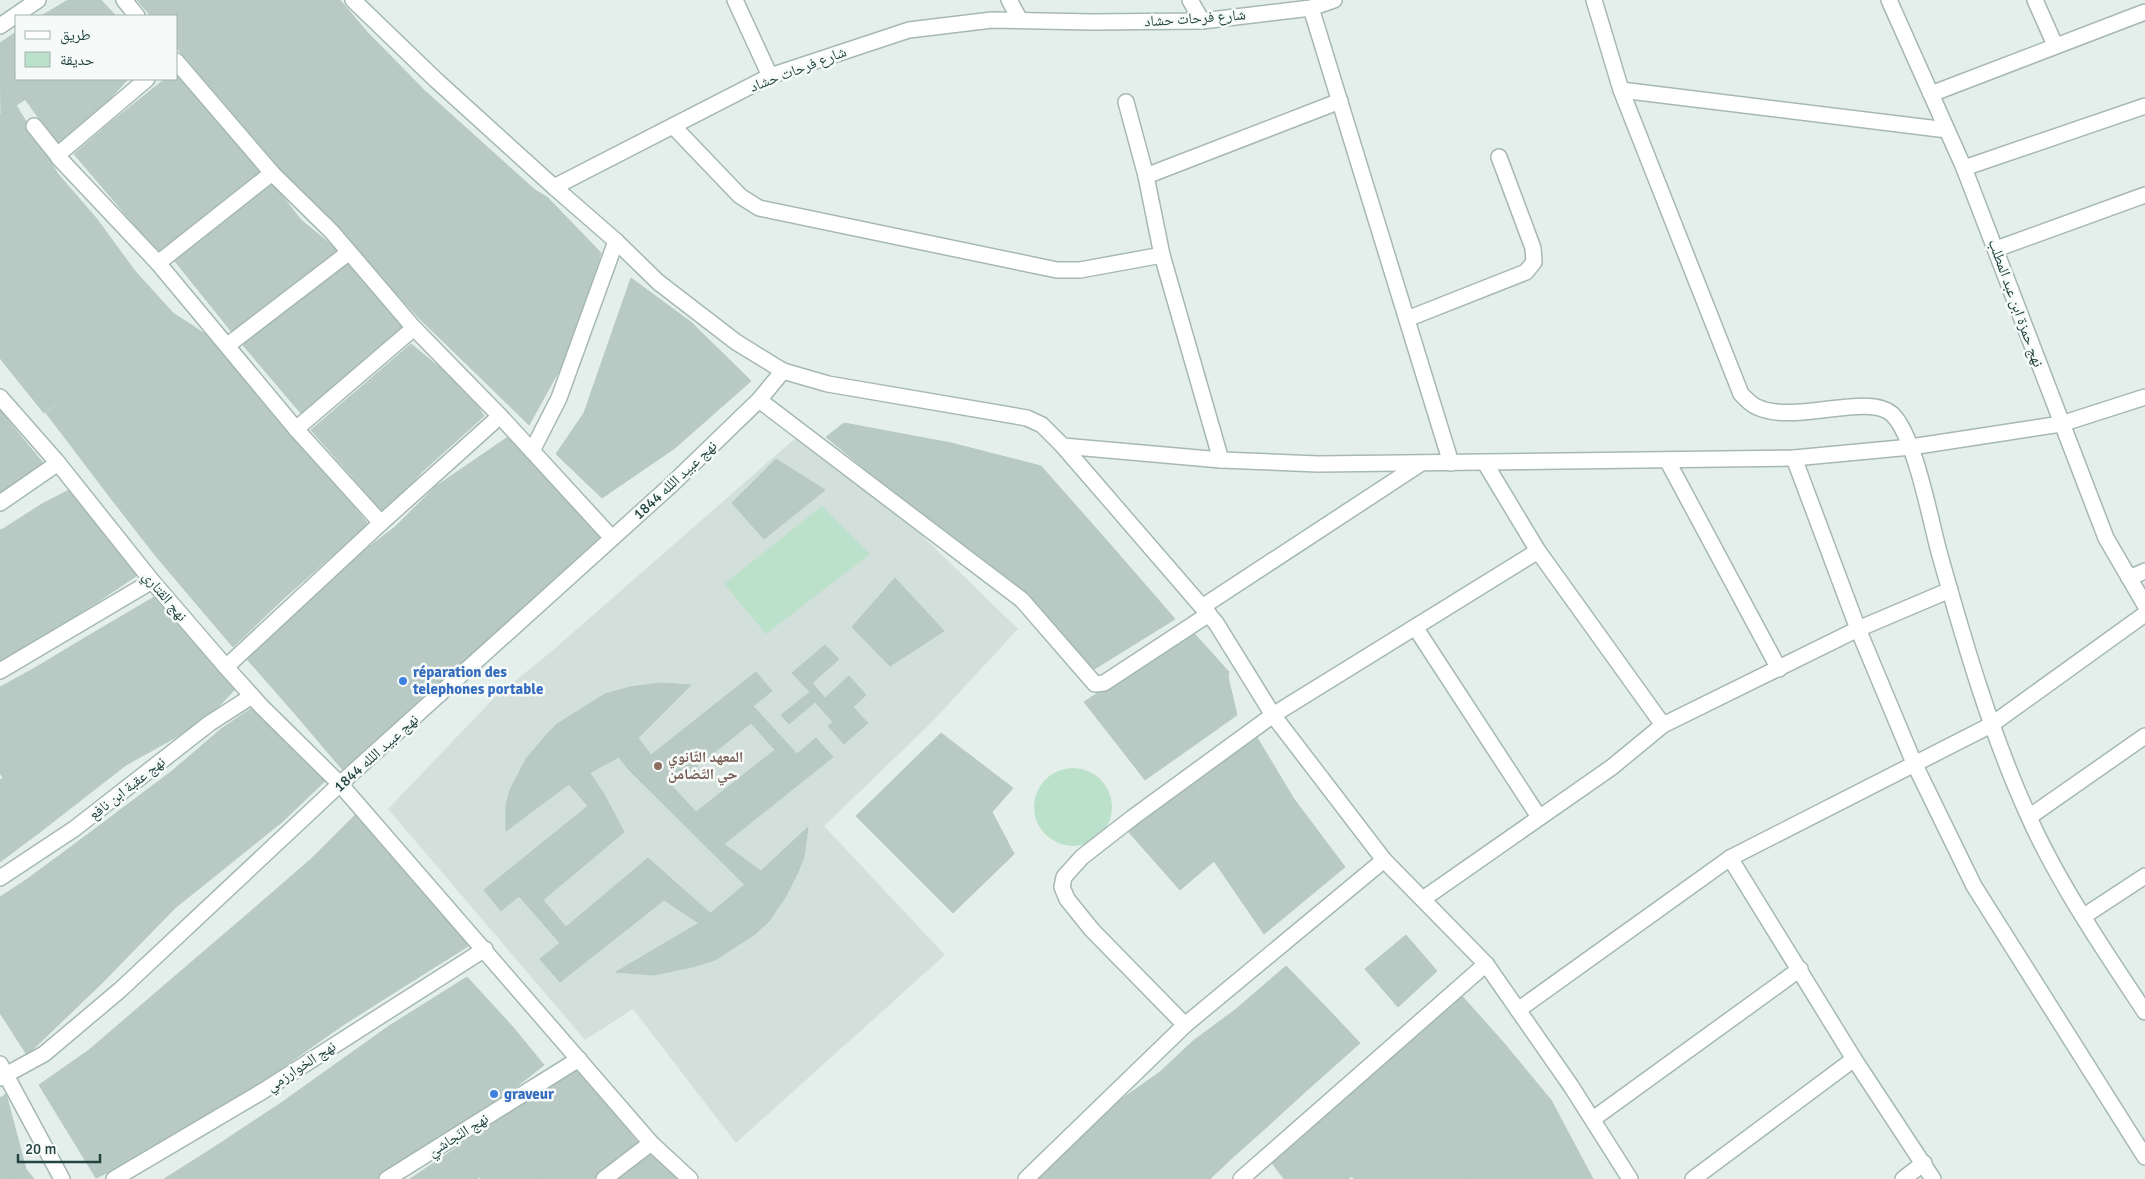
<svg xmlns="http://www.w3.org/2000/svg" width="2145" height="1179" font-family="Signika,'Noto Naskh Arabic',sans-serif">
  <rect width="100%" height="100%" fill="#e4efec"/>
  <!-- built -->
  <polygon fill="#d2dfdb" points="799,435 902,516 1018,629 931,723 824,826 945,955 736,1143 633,1009 585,1040 388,809 494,698 552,651"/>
  <!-- green -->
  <g fill="#bce1cb">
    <polygon points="822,506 870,554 766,634 724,584"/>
    <circle cx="1073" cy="807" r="39"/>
  </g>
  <!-- building -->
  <g fill="#b9cac5" stroke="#b6c9c4" fill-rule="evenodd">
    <polygon points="68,0 101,0 116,16 41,16"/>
    <polygon points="137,0 194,0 171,16 151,16"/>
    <polygon points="194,0 218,0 245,36 196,71 176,47 176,16 171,16"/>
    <polygon points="218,0 289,0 245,36"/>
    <polygon points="289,0 340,0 368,33 292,103 239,41"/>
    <polygon points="16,32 16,79 57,79 1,115 0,43"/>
    <polygon points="368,33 424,90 304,195 252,138"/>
    <polygon points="239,41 292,103 252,138 196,71"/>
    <polygon points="176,69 215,113 148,167 110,123 165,79 176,79"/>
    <polygon points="57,79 73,79 98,112 58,145 25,99"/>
    <polygon points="73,79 128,79 98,112"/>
    <polygon points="424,90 535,190 471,259 421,320 304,195"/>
    <polygon points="16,105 58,174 0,218 0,115"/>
    <polygon points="215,113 263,172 217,206 173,148"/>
    <polygon points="110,123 163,185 126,215 74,154"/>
    <polygon points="173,148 217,206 158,252 126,215 163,185 148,167"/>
    <polygon points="58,174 96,218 37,269 5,215"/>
    <polygon points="273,184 301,220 243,263 215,228"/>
    <polygon points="535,190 547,197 577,228 537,316 471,259"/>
    <polygon points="5,215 37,269 0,292 0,218"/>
    <polygon points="96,218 135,271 82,312 37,269"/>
    <polygon points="301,220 340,252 276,303 243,263"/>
    <polygon points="215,228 276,303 235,336 174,260"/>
    <polygon points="577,228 601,253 571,349 537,316"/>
    <polygon points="350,259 373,290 309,342 282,311"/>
    <polygon points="471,259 537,316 483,380 421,320"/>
    <polygon points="37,269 82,312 3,362 0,358 0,292"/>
    <polygon points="135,271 173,313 120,355 82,312"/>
    <polygon points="631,278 692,323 644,439 584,413"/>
    <polygon points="373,290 403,328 343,384 309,342"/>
    <polygon points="282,311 343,384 304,417 242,344"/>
    <polygon points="82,312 120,355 44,413 3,362"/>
    <polygon points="173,313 216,341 150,392 120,355"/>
    <polygon points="537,316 571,349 529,425 483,380"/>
    <polygon points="692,323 751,381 675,448 644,439"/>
    <polygon points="216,341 260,396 199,448 150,392"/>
    <polygon points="411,344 467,390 401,445 354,393"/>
    <polygon points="120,355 150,392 75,451 46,413"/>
    <polygon points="467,390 484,416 423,471 401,445"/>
    <polygon points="150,392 190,438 109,496 75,451"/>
    <polygon points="354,393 423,471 384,513 311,430"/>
    <polygon points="260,396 296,436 205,513 163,458 190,438 199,448"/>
    <polygon points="0,410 9,422 0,429"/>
    <polygon points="584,413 644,439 675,448 602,498 556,454"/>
    <polygon points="9,422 44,464 15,483 0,464 0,429"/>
    <polygon points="844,423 951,443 903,500 826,437"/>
    <polygon points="296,436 333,481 243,557 205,513"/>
    <polygon points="508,437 603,538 535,599 435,487"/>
    <polygon points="951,443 1041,466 996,496 946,536 903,500"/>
    <polygon points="163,458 205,513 155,555 109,496"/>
    <polygon points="776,459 825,490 764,539 732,503"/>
    <polygon points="0,464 15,483 0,495"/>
    <polygon points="1041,466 1109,543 1065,576 996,496"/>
    <polygon points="333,481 368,524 283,599 243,557"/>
    <polygon points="435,487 535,599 490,638 439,583 395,527"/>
    <polygon points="71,489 103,519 68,543 42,504"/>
    <polygon points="996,496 1065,576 1030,601 946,536"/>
    <polygon points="42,504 68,543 28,566 3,529"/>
    <polygon points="205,513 243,557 193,600 155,555"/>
    <polygon points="103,519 139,574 96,603 68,543"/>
    <polygon points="395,527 439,583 393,623 348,563"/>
    <polygon points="3,529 28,566 0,584 0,530"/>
    <polygon points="68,543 96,603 23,648 0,608 0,584"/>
    <polygon points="1109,543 1175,619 1088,673 1030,601"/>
    <polygon points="243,557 283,599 233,647 193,600"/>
    <polygon points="348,563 393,623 362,648 334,681 290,618"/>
    <polygon points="895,578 944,631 890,666 852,627"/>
    <polygon points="439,583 490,638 445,680 393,623"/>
    <polygon points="161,593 201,639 129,695 88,636"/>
    <polygon points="0,608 23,648 0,661"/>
    <polygon points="290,618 334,681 296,715 246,658"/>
    <polygon points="393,623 445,680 415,708 362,648"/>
    <polygon points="1192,631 1229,672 1228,677 1179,712 1173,704 1117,744 1084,702"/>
    <polygon points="88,636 129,695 75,733 33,669"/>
    <polygon points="201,639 239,685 205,721 166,666"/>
    <polygon points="825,645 839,659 812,683 825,698 849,676 866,695 853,707 868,723 844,744 828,726 833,722 815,702 789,724 781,715 810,692 792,673"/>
    <polygon points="362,648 415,708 386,741 334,681"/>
    <polygon points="166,666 205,721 126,765 96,718"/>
    <polygon points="33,669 75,733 3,778 0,773 0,687"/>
    <path d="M756 672 772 691 753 706 797 754 816 738 833 757 724 844 761 871 744 884 628 769 619 757V753L638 738 651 755ZM751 723 775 750 696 812 672 786Z"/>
    <polygon points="1228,677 1237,715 1145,780 1117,744 1173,704 1179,712"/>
    <polygon points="334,681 386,741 347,775 296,715"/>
    <polygon points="661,683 691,685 638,738 619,753 619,757 569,784 506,831 506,805 510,790 526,759 547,734 557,724 605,694 630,687"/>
    <polygon points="252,708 280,737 252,764 221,729"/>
    <polygon points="96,718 126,765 40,832 3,778"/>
    <polygon points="221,729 252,764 240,780 208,812 172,771"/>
    <polygon points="941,733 1013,788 992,812 1014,854 953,913 856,816"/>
    <polygon points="1256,736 1294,799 1240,844 1188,783"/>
    <polygon points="280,737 325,781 282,822 240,780 252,764"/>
    <polygon points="172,771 208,812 141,872 137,883 95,829"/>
    <polygon points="590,773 605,796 624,832 543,900 566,927 648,858 711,914 699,923 664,900 560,982 540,959 560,943 519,896 501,911 484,890 588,806 569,784"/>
    <polygon points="3,778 40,832 0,862 0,780"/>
    <polygon points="240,780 282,822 175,908 141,872"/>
    <polygon points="1188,783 1240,844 1214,861 1180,890 1126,829"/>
    <polygon points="1294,799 1345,867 1264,934 1214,861 1240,844"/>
    <polygon points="359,811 429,898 389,931 366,945 311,859"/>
    <polygon points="808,827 804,857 797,874 786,896 769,921 755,934 715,960 696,966 654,975 616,972 699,923 761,871"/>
    <polygon points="95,829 137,883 69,939 26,880"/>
    <polygon points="311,859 366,945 309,973 286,988 250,912"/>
    <polygon points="141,872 175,908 102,983 69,939 137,883"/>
    <polygon points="26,880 69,939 0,995 0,897"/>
    <polygon points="429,898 470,945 414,980 389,931"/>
    <polygon points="250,912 286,988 240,1016 217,1038 181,971"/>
    <polygon points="389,931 414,980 343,1025 309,973"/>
    <polygon points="1406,935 1437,971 1398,1007 1365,969"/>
    <polygon points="69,939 102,983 27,1055 0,1013 0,995"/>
    <polygon points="1286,966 1326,1007 1274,1058 1235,1010"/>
    <polygon points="181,971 217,1038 165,1063 116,1099 89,1050"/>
    <polygon points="309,973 343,1025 269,1077 240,1016"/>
    <polygon points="467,977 512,1026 426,1079 389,1026"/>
    <polygon points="1461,995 1503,1042 1419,1120 1378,1065"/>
    <polygon points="1326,1007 1360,1043 1305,1092 1274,1058"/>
    <polygon points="1235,1010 1274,1058 1238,1090 1193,1041"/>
    <polygon points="240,1016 269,1077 197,1125 165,1063 217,1038"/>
    <polygon points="389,1026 426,1079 311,1149 281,1103"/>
    <polygon points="512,1026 544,1065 502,1098 470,1050"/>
    <polygon points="1193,1041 1238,1090 1198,1115 1160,1072"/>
    <polygon points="1503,1042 1551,1100 1467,1179 1419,1120"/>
    <polygon points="89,1050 148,1153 96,1178 39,1085"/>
    <polygon points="470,1050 502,1098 434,1143 402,1094"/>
    <polygon points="1274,1058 1305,1092 1269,1125 1238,1090"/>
    <polygon points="165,1063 197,1125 148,1153 116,1099"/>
    <polygon points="1378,1065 1419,1120 1376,1159 1327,1108"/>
    <polygon points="577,1068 642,1148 596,1179 541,1179 524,1137 508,1112"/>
    <polygon points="1160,1072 1198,1115 1151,1154 1138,1168 1092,1120"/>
    <polygon points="1238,1090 1269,1125 1232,1158 1198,1115"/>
    <polygon points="6,1094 26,1169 8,1179 0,1179 0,1098"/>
    <polygon points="402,1094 434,1143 377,1179 331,1179 311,1149"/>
    <polygon points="1551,1100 1593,1179 1467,1179"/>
    <polygon points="281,1103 311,1149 264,1179 230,1179 210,1150"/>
    <polygon points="1327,1108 1376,1159 1348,1179 1284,1179 1269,1159"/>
    <polygon points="508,1112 524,1137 480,1177 459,1146"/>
    <polygon points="1198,1115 1232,1158 1210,1179 1172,1179 1151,1154"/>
    <polygon points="1092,1120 1138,1168 1125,1179 1076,1179 1060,1157"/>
    <polygon points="1419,1120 1467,1179 1354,1179 1352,1176 1376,1159"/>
    <polygon points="524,1137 541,1179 481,1179 480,1177"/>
    <polygon points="459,1146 480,1177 477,1179 410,1179"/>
    <polygon points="652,1148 676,1179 615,1179"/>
    <polygon points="311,1149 331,1179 264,1179"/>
    <polygon points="210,1150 230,1179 164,1179"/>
    <polygon points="1151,1154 1172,1179 1125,1179 1138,1168"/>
    <polygon points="1060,1157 1076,1179 1035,1179"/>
    <polygon points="26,1169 34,1179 8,1179"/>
  </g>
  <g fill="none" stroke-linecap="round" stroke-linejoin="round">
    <!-- pedestrian casing -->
    <g stroke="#a6b8b4" stroke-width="18">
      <polyline id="pedestrian" points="34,126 58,156"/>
    </g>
    <!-- minor casing -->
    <g stroke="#a6b8b4" stroke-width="18">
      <g id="minor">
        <polyline points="124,0 137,16"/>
        <polyline points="353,0 436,80 554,187 770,76 909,30 992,20 1092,22 1202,21 1311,8 1334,0"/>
        <polyline points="735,0 770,76"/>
        <polyline points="1009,0 1020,20"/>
        <polyline points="1190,0 1202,21"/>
        <path d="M1594 0 1621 90 1741 394C1746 399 1751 405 1757 407 1794 425 1868 392 1892 414 1915 436 1930 519 1939 552 1964 641 1990 731 2028 815 2058 883 2104 950 2145 1012"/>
        <polyline points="1889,0 1964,168 2106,538 2145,605"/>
        <polyline points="2035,0 2055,45"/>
        <polyline points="1311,8 1451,463"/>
        <polyline points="176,61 272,173 332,232 414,328 500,416 612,538"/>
        <polyline points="147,79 61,152 59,158 158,263 296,429 381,523"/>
        <polyline points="1621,90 1947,130"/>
        <polyline points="1931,94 2145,12"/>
        <polyline points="1126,102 1146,176 1162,255 1221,460"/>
        <polyline points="673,126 740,196 759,208 1057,270 1080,270 1162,255"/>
        <polyline points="1964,168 2145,106"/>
        <polyline points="1146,176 1340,101"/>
        <polyline points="554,187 616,241 658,282 736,342 783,371 828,384 1027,418 1042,425 1063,446 1221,460 1318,464 1794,458 1911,447 2061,424 2145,397"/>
        <polyline points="1996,249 2145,195"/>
        <polyline points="158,263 272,173"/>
        <polyline points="1407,319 1526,272 1534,262 1533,248 1499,157"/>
        <polyline points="228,345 348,253"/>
        <polyline points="0,397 58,463 152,581 226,667 261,706 340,784 651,1143 690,1179"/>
        <polyline points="759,400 1022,600 1095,684 1104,683 1209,614"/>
        <polyline points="296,429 414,328"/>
        <polyline points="1063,446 1216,623 1273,715 1384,860 1486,964 1571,1086 1630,1179"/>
        <polyline points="532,451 559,398 616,241"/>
        <polyline points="1794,458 1858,629 1914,763 1974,886 2145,1157"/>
        <polyline points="1667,460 1779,669"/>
        <polyline points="1485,463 1538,551 1663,725"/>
        <polyline points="0,503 58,463"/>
        <polyline points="2129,578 2145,571"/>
        <polyline points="1202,607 1420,464"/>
        <polyline points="1415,627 1539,817"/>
        <polyline points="226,667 381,523 500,416"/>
        <polyline points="0,671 152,581"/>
        <polyline points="2029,817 2145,736"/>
        <polyline points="1730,858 1854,1059 1933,1179"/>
        <polyline points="0,878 74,829 210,723 252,696"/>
        <polyline points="1423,899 1612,767 1663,725 1858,629 1950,590"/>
        <polyline points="2084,916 2145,876"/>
        <polyline points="1518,1010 1730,858 1991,725 2145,614"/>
        <polyline points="1185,1025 1384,860"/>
        <polyline points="0,1064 62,1179"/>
        <polyline points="0,1078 44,1054 120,990 340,784 670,486 759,400 783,371"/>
        <polyline points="1593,1119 1800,969"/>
        <polyline points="114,1179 263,1091 485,949"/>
        <polyline points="387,1179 579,1059"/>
        <polyline points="604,1179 651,1143"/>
        <polyline points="1026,1179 1185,1025 1092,930 1067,899 1062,887 1064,877 1082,857 1132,818 1273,715 1538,551"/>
        <polyline points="1241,1179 1486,964"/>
        <polyline points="1693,1179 1854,1059"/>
        <polyline points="1903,1179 1924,1163"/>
      </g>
    </g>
    <!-- tertiary casing -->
    <g stroke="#a6b8b4" stroke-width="18">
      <polyline id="tertiary" points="0,26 38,0"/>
    </g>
    <!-- pedestrian -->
    <use href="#pedestrian" stroke="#fff" stroke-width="15"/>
    <!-- minor -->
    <use href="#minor" stroke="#fff" stroke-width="15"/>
    <!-- tertiary -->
    <use href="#tertiary" stroke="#fff" stroke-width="15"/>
  </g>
  <!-- markers -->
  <g fill="#3f7fe0" stroke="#f6fbf9" stroke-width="2">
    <circle cx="403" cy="681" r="5"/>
    <circle cx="494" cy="1094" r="5"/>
  </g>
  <circle fill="#8d6e63" stroke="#f6fbf9" stroke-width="2" cx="658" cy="766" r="5"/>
  <g text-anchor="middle" stroke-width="5" stroke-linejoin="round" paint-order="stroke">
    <!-- street labels -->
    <g font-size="15" fill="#22433e" stroke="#f6fbf9">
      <text transform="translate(1195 18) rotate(-4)" y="5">شارع فرحات حشاد</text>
      <text transform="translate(798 69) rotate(-21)" y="5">شارع فرحات حشاد</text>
      <text transform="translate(2016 303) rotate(70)" y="5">نهج حمزة ابن عبد المطلب</text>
      <text transform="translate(675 480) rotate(-43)" y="5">نهج عبيد اللله 1844</text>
      <text transform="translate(165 596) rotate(50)" y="5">نهج القتاري</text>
      <text transform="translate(376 753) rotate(-42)" y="5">نهج عبيد اللله 1844</text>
      <text transform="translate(127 788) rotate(-38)" y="5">نهج عقبة ابن نافع</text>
      <text transform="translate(301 1066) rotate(-33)" y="5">نهج الخوارزمي</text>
      <text transform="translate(458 1135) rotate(-32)" y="5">نهج النّجاشيّ</text>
    </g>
    <!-- shop labels -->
    <g font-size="15" font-weight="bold" fill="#366cbe" stroke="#f6fbf9" text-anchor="start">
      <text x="413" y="677">réparation des<tspan x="413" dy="17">telephones portable</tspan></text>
      <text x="504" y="1099">graveur</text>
    </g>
    <!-- education labels -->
    <g font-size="15" font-weight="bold" fill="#785e54" stroke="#f6fbf9" text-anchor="start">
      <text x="668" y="762">المعهد الثّانوي<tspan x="668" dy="17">حي التّضامن</tspan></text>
    </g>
  </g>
  <!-- legend -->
  <rect x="15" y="15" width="162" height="65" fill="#f6fbf9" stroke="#a1b1ae"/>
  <rect x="25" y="31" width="25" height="8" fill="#ffffff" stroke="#a1b1ae"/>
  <text x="60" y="40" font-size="15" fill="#22433e">طريق</text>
  <rect x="25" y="52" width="25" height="15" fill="#bce1cb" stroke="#a1b1ae"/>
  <text x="60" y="65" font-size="15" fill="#22433e">حديقة</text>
  <!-- scale -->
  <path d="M18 1154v8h82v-8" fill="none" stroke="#22433e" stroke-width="2.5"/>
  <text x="25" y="1154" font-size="15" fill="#22433e" stroke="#f6fbf9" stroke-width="4" paint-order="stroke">20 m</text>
</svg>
